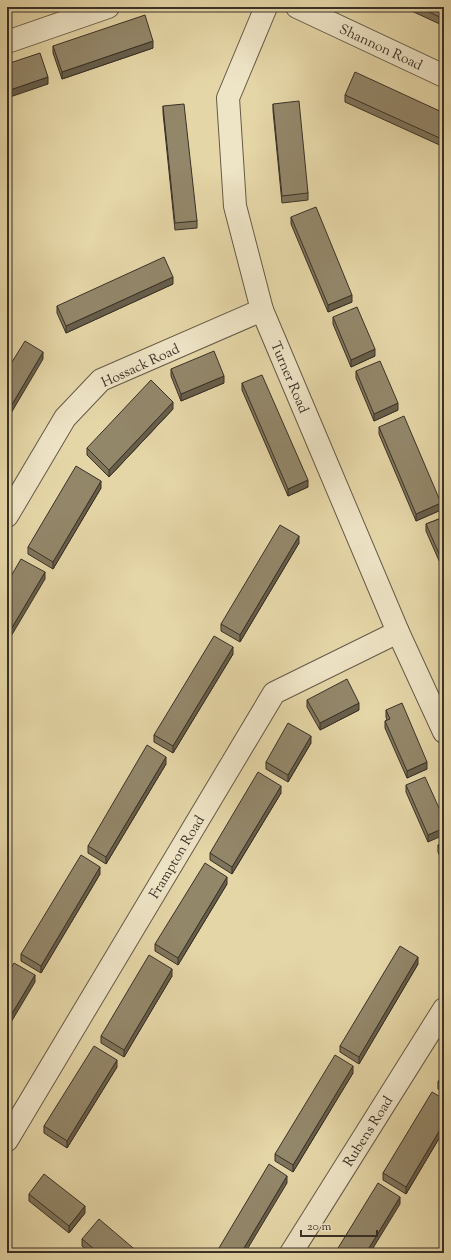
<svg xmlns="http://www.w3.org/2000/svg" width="451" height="1260" font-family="'Sorts Mill Goudy',serif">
  <rect width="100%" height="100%" fill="#e5d6a7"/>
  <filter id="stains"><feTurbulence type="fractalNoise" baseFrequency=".005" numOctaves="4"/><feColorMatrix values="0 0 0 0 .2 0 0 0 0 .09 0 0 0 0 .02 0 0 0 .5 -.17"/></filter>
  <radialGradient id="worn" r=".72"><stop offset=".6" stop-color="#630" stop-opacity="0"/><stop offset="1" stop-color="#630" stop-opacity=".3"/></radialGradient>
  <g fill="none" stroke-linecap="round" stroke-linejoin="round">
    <!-- minor casing -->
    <g stroke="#655a47" stroke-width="24">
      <g id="minor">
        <path id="s1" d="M266 7 228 98 235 206 262 310 398 632 444 732"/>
        <path id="s2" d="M297 7 444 76"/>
        <polyline points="7,42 108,7"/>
        <polyline points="7,516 65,418 101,380 262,310"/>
        <path id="s3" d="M7 1140 274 693 398 632"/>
        <path id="s4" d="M291 1253 444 1009"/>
      </g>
    </g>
    <!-- minor -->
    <use href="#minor" stroke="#eee4c6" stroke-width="22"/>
  </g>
  <!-- wall -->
  <g fill="#7e745b" stroke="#3a3127">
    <polygon points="403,7 444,7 444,26"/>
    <polygon points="53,46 153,48 62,79 53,53"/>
    <polygon points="345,95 444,113 444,147 345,102"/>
    <polygon points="273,104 308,193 308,200 282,203 273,111"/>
    <polygon points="163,106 197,221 197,228 175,230 163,113"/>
    <polygon points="291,217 352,302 328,312 291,224"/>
    <polygon points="173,284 66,333 57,313 57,306"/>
    <polygon points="333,317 375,356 351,367 333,324"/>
    <polygon points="171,369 224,383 181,401 171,376"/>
    <polygon points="356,371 398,410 374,421 356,378"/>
    <polygon points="242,383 308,487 288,496 242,390"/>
    <polygon points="173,409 109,477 87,455 87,448"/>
    <polygon points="379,427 441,510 416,521 379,434"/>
    <polygon points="101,488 53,569 28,554 28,547"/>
    <polygon points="444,517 444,572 426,531 426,524"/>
    <polygon points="299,543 240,642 221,631 221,624"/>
    <polygon points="233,654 173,753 154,742 154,735"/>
    <polygon points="307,700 359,710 320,730 307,707"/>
    <polygon points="386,710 427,769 407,778 385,728 385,721 387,720 386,717"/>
    <polygon points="311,743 288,782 266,769 266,762"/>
    <polygon points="166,764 106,864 88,853 88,846"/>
    <polygon points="406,785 444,819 428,842 406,792"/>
    <polygon points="281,793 232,874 210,860 210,853"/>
    <polygon points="444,842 444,866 438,852 438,845"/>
    <polygon points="100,874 41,973 21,961 21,954"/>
    <polygon points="227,884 178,965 155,951 155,944"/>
    <polygon points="418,964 359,1064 340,1052 340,1046"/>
    <polygon points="172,976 124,1057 101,1043 101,1036"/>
    <polygon points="117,1067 67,1148 44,1133 44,1126"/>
    <polygon points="444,1072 444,1093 438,1089 438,1082"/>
    <polygon points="353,1073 293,1172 275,1161 275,1154"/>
    <polygon points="444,1099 444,1130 406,1194 383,1180 383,1173"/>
    <polygon points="29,1194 85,1213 69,1233 29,1201"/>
    <polygon points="82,1239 139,1253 91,1253 82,1246"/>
  </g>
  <!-- shaded-wall -->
  <g fill="#675e4a" stroke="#3a3127">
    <polygon points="153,41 153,48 62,79 62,72"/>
    <polygon points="48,77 48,84 7,98 7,91"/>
    <polygon points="173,277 173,284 66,333 66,326"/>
    <polygon points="352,295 352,302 328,312 328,305"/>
    <polygon points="375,349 375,356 351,367 351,360"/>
    <polygon points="43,352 43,359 7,420 7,413"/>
    <polygon points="224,376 224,383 181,401 181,394"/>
    <polygon points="173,402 173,409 109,477 109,470"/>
    <polygon points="398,403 398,410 374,421 374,414"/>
    <polygon points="308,480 308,487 288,496 288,489"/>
    <polygon points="101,481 101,488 53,569 53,562"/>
    <polygon points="441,503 441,510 416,521 416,514"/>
    <polygon points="299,536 299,543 240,642 240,635"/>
    <polygon points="45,572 45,579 7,643 7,636"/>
    <polygon points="233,647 233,654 173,753 173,746"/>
    <polygon points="359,703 359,710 320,730 320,723"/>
    <polygon points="311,736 311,743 288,782 288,775"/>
    <polygon points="166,757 166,764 106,864 106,857"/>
    <polygon points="427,762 427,769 407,778 407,771"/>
    <polygon points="281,786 281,793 232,874 232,867"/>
    <polygon points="444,828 444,835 428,842 428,835"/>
    <polygon points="100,867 100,874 41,973 41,966"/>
    <polygon points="227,877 227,884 178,965 178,958"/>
    <polygon points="418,957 418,964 359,1064 359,1057"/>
    <polygon points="172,969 172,976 124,1057 124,1050"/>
    <polygon points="35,975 35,982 7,1029 7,1022"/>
    <polygon points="117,1060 117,1067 67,1148 67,1141"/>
    <polygon points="353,1066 353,1073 293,1172 293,1165"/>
    <polygon points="444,1123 444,1130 406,1194 406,1187"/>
    <polygon points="287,1176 287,1183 245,1253 241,1253"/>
    <polygon points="400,1197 400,1204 370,1253 366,1253"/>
    <polygon points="85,1206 85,1213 69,1233 69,1226"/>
  </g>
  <!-- building -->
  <g fill="#93876a" stroke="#3a3127">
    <polygon points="418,7 444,7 444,19"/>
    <polygon points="145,15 153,41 62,72 53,46"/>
    <polygon points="40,53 48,77 7,91 7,64"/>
    <polygon points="355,72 444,113 444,140 345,95"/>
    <polygon points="299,101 308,193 282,196 273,104"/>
    <polygon points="184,104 197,221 175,223 163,106"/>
    <polygon points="316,207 352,295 328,305 291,217"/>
    <polygon points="164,257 173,277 66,326 57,306"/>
    <polygon points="357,307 375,349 351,360 333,317"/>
    <polygon points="25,341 43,352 7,413 7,370"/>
    <polygon points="214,351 224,376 181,394 171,369"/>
    <polygon points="380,361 398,403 374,414 356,371"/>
    <polygon points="262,375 308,480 288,489 242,383"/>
    <polygon points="151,380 173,402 109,470 87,448"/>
    <polygon points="404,416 441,503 416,514 379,427"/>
    <polygon points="76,466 101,481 53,562 28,547"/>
    <polygon points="444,517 444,565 426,524"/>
    <polygon points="280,525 299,536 240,635 221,624"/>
    <polygon points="21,559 45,572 7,636 7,583"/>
    <polygon points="214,636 233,647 173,746 154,735"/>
    <polygon points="347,679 359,703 320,723 307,700"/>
    <polygon points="402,703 427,762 407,771 385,721 390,719 386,710"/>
    <polygon points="288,723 311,736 288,775 266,762"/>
    <polygon points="147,745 166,757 106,857 88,846"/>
    <polygon points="258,772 281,786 232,867 210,853"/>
    <polygon points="425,777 444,819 444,828 428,835 406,785"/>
    <polygon points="444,842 444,859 438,845"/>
    <polygon points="81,855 100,867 41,966 21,954"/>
    <polygon points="205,863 227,877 178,958 155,944"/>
    <polygon points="400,946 418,957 359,1057 340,1046"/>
    <polygon points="149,955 172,969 124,1050 101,1036"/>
    <polygon points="14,963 35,975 7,1022 7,975"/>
    <polygon points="94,1046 117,1060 67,1141 44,1126"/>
    <polygon points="335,1055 353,1066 293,1165 275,1154"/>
    <polygon points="444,1072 444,1086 438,1082"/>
    <polygon points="432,1092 444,1099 444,1123 406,1187 383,1173"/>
    <polygon points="269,1164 287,1176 241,1253 216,1253"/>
    <polygon points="44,1174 85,1206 69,1226 29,1194"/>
    <polygon points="378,1183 400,1197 366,1253 335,1253"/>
    <polygon points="99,1219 139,1253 99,1253 82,1239"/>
  </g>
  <g text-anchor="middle" stroke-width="3" stroke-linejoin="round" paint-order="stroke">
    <!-- street labels -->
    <g font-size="14" fill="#3a3127" stroke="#eee4c6">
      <text dy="5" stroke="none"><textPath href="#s2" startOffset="93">Shannon Road</textPath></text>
      <text transform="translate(140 365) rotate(-25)" y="5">Hossack Road</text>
      <text dy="5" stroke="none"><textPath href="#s1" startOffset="387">Turner Road</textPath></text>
      <text dy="5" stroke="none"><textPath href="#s3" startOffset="330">Frampton Road</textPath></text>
      <text dy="5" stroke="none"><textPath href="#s4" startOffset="144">Rubens Road</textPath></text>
    </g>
  </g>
  <!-- margin -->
  <rect width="451" height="1260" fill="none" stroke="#e5d6a7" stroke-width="24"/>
  <rect x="8" y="8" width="435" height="1244" fill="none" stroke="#3a3127" stroke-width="2"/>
  <rect x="12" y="12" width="427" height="1236" fill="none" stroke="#3a3127"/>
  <!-- scale -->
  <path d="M301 1230v6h76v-6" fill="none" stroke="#3a3127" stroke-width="2"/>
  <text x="307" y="1230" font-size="12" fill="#3a3127" stroke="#eee4c6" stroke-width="3" paint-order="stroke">20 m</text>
  <rect width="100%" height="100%" filter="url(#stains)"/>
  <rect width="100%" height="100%" fill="url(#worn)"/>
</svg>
